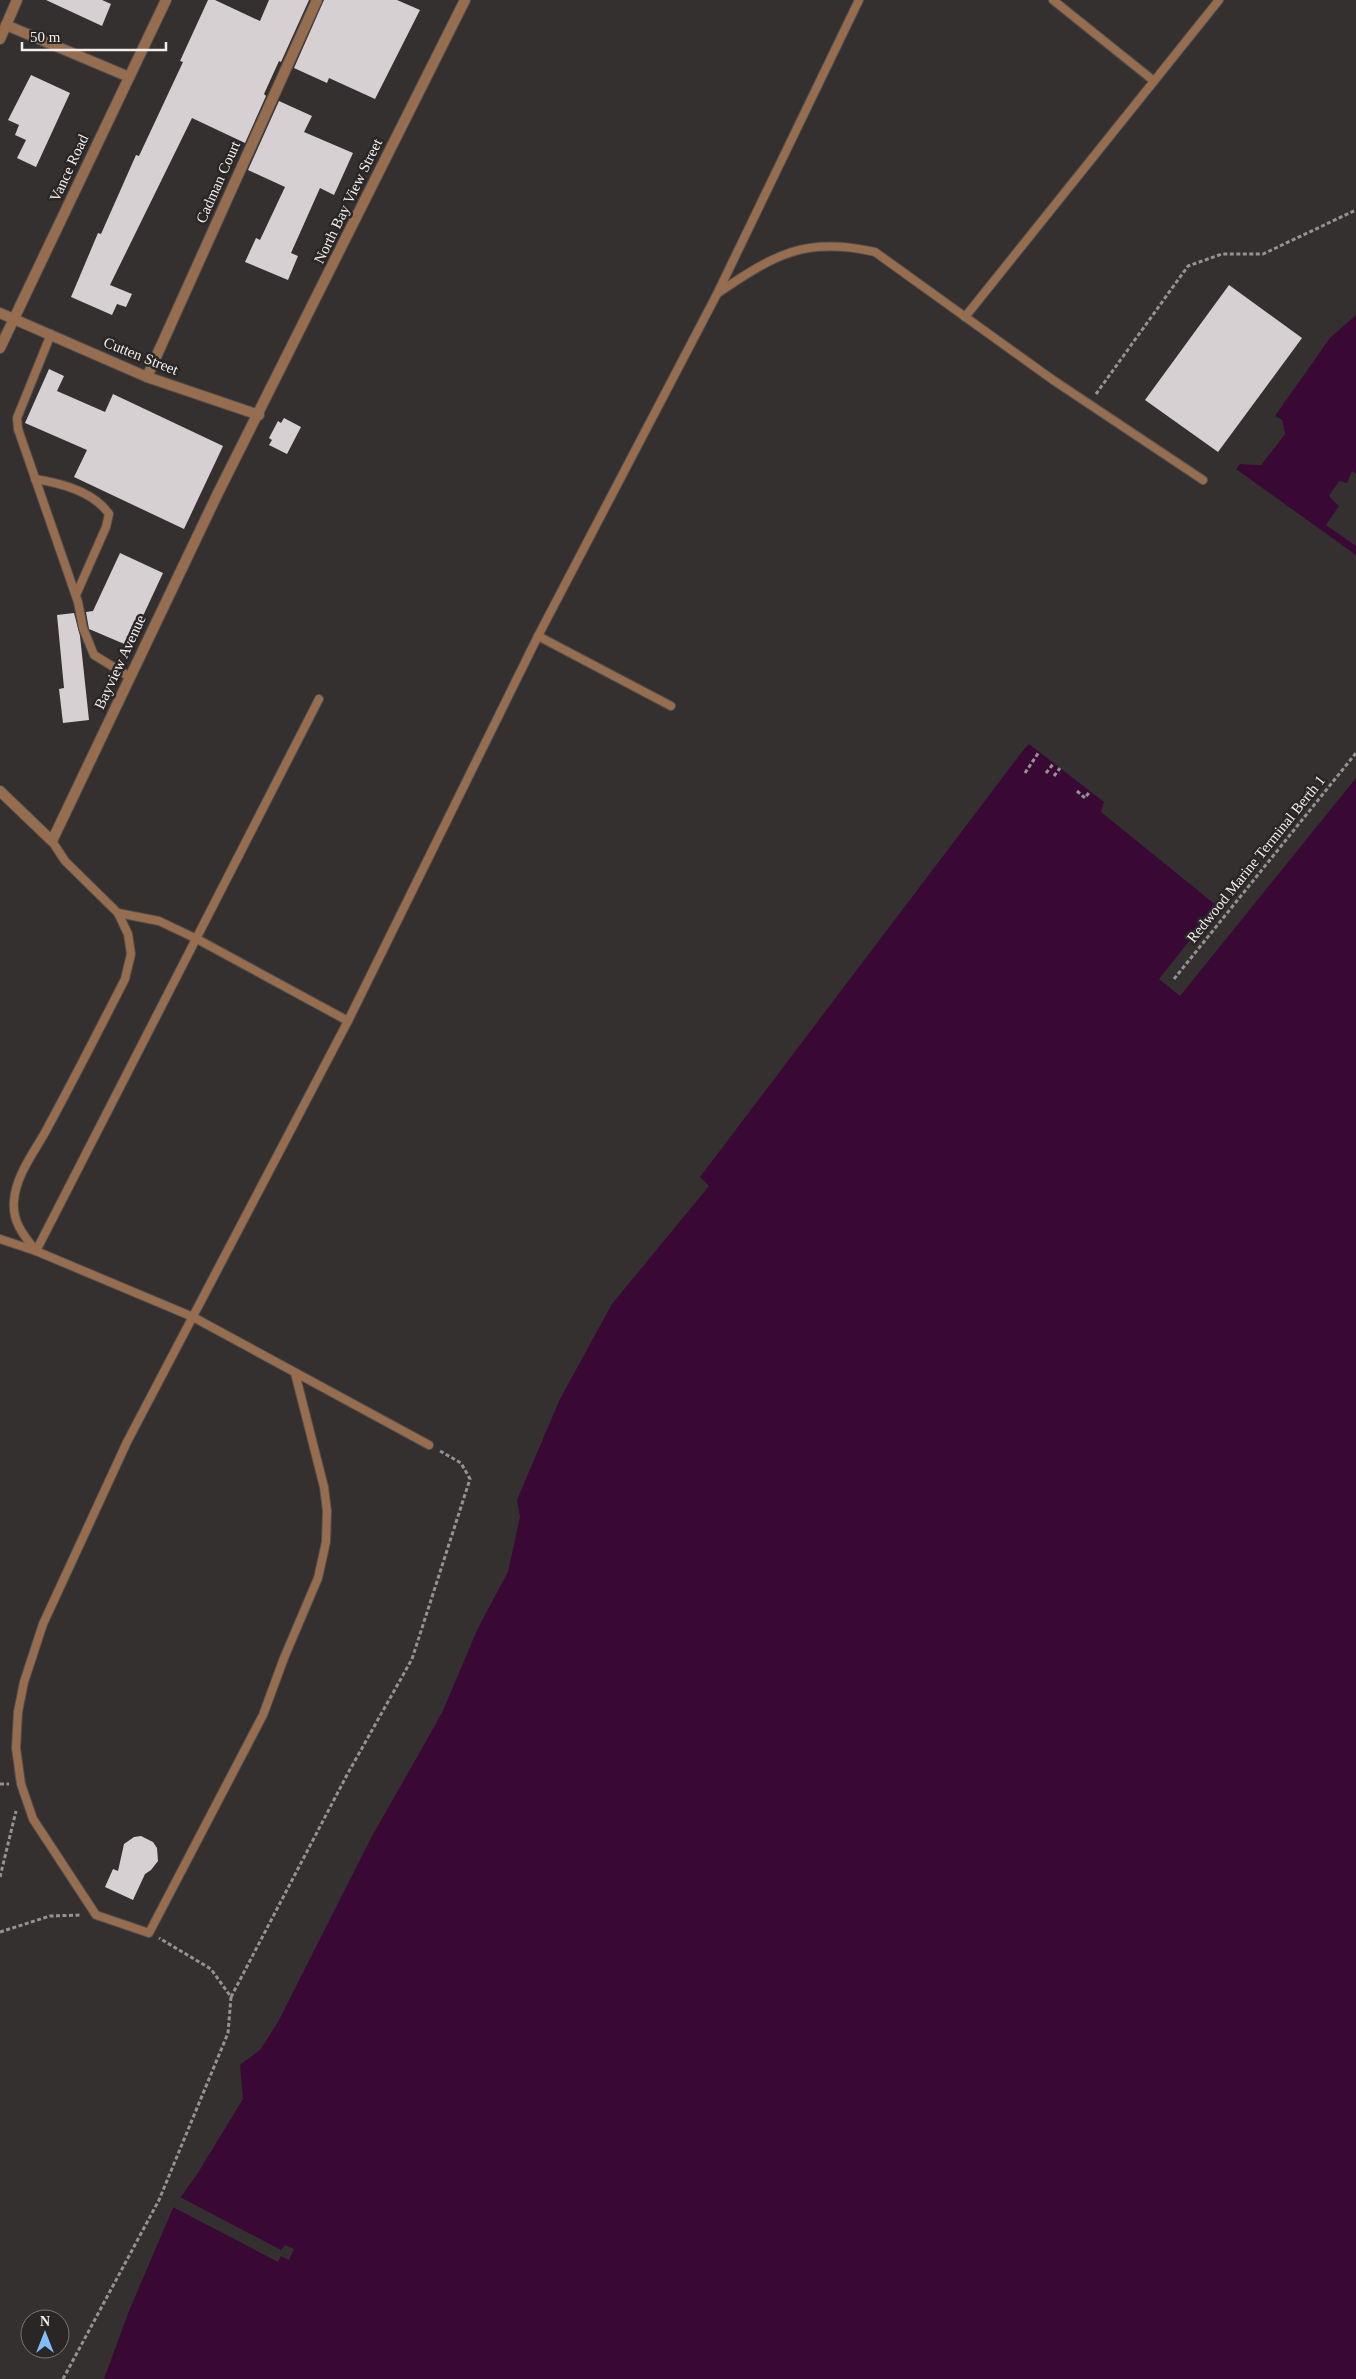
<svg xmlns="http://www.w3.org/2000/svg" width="1356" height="2379" font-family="'Times New Roman',serif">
  <rect width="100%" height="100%" fill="#34302f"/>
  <!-- water -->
  <polygon fill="#390834" points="1356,305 1356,2379 104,2379 129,2311 173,2208 198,2173 243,2099 240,2065 260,2050 278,2022 371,1838 442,1713 478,1628 508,1572 520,1517 517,1500 560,1399 612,1304 709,1186 700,1177 1240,464 1261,465 1285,434 1282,420 1266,411"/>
  <!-- pier -->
  <g fill="#34302f">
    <polygon points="1356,305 1356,315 1330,338 1275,416 1282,420 1285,434 1261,465 1240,464 1236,469 1356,555 1356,778 1180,996 1159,979 1217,906 1101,812 1104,802 1029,744 1022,752 1020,750 1238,462 1260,462 1282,433 1280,422 1265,413 1264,410 1345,311"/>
    <polygon points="1352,471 1356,474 1356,546 1326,525 1339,506 1329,496 1339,481 1347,483"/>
    <polygon points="178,2196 281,2250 285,2245 294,2249 289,2260 281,2256 278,2262 171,2206"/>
  </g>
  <!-- building -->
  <g fill="#d6d0d2">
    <polygon points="46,0 102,0 111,4 102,26"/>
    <polygon points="208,0 215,0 260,21 269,0 309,0 281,62 279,61 264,94 266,96 245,143 192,118 110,285 132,294 126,307 117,304 112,315 71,297 98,233 101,234 136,155 139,156 183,62 180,61"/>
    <polygon points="324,0 397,0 420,10 375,99 329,78 327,83 294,68"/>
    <polygon points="31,75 70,93 36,167 17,158 26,140 15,135 19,125 8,120"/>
    <polygon points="279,101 312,116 304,132 353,153 334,195 320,188 291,253 298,256 288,280 245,262 256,238 260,240 285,187 248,170"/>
    <polygon points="1229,285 1302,338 1218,452 1145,400"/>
    <polygon points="49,369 64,376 57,391 105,412 113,394 223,446 184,529 74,477 87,450 25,423"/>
    <polygon points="284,418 301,427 287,454 269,445 272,440 269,438 278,421 281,423"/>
    <polygon points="120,553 163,573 129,646 89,629 86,612 93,611"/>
    <polygon points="74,613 80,636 89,720 63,723 59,689 64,688 57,615"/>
    <polygon points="141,1836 153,1842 157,1848 158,1861 151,1870 145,1874 133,1900 105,1887 113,1869 118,1871 124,1844 134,1837"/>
  </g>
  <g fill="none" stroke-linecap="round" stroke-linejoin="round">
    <!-- lane casing -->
    <g stroke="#524e4d" stroke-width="10">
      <g id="lane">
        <polyline points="1053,0 1154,81"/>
        <path d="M718 293C774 255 805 236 875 252L1053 380 1203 480"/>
        <polyline points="965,317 1219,0"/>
        <polyline points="51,334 17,418 18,429 78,602 83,628 94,655 130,677"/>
        <path d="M35 479C61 483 94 492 109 514L106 527 76 595"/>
        <polyline points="538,636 671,706"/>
        <path d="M52 841 65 861 118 913 128 934 131 954 125 979C100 1028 75 1077 49 1125 37 1149 16 1173 14 1201 12 1222 24 1236 36 1251L319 699"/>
        <polyline points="118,913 159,921 197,939 348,1021"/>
        <polyline points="0,1239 36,1251 193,1317 429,1445"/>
        <polyline points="295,1373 324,1487 327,1511 326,1542 318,1578 284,1658 263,1715 149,1933 96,1915 33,1819 21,1784 16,1748 18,1712 24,1682 43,1624 127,1442 348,1021 538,636 717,294 859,0"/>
      </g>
    </g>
    <!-- street casing -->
    <g stroke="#524e4d" stroke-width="12">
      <g id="street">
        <polyline points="6,25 129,77"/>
        <polyline points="0,39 17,0"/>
        <polyline points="0,313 147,377 259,415"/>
        <polyline points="0,348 166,0"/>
        <polyline points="147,377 317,0"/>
        <polyline points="0,791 52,841 217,495 465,0"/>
      </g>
    </g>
    <!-- path -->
    <g stroke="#959291" stroke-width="3" stroke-dasharray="4 2.5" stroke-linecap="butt">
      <polyline points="1096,394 1188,266 1222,254 1263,254 1356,210"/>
      <polyline points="1025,773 1039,752"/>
      <polyline points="1046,773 1054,763"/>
      <polyline points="1054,776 1060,768"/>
      <polyline points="1077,791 1085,798 1090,791"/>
      <polyline points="1174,979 1356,753"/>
      <polyline points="0,1784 9,1784"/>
      <polyline points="0,1877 16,1811"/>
      <polyline points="0,1932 50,1916 82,1915"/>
      <polyline points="231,1997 348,1773 412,1659 470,1479 461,1463 440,1451"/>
      <polyline points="63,2379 159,2200 228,2033 231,1997 211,1969 159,1938"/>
    </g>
    <!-- lane -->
    <use href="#lane" stroke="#976d4f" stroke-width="8"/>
    <!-- street -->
    <use href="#street" stroke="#976d4f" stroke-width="10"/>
  </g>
  <g text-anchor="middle" stroke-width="5" stroke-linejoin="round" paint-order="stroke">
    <!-- street labels -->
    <g font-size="15" fill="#f1eeed" stroke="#2a2625">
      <text transform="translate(69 168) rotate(-65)" y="5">Vance Road</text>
      <text transform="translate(218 182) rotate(-66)" y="5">Cadman Court</text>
      <text transform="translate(348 201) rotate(-64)" y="5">North Bay View Street</text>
      <text transform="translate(141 356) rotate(22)" y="5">Cutten Street</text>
      <text transform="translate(120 662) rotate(-65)" y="5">Bayview Avenue</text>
      <text transform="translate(1256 859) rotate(-51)" y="5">Redwood Marine Terminal Berth 1</text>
    </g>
  </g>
  <!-- north arrow -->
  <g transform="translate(45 2334)"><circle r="24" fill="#2a2625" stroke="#7a7675"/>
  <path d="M0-4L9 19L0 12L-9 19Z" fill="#80bdfa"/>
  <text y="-8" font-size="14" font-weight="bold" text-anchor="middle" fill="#f1eeed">N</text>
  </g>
  <!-- scale -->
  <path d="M22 42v8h144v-8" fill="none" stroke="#f1eeed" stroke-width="2.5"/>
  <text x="30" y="42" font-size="15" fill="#f1eeed" stroke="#2a2625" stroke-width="4" paint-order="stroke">50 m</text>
</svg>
